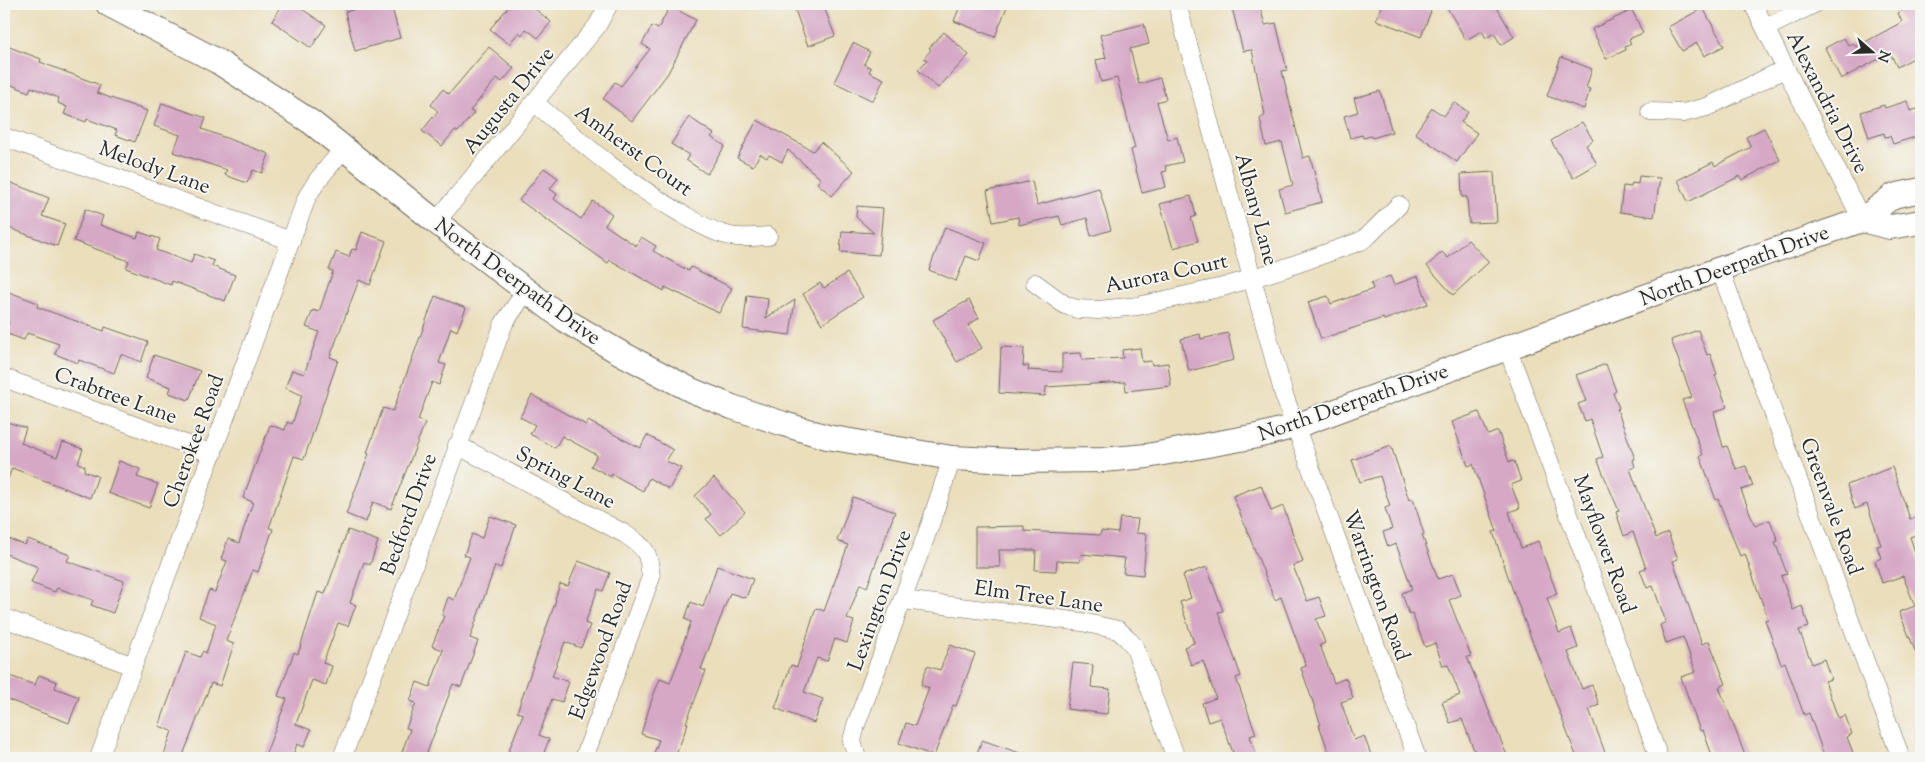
<svg xmlns="http://www.w3.org/2000/svg" width="1925" height="762" font-family="'Sorts Mill Goudy',serif">
  <rect width="100%" height="100%" fill="#f6f6f2"/>
  <filter id="ink" filterUnits="userSpaceOnUse"><feTurbulence type="fractalNoise" baseFrequency=".02" numOctaves="2"/><feDisplacementMap in="SourceGraphic" scale="10" xChannelSelector="R" yChannelSelector="G"/><feConvolveMatrix kernelMatrix="1 2 1 2 8 2 1 2 1" color-interpolation-filters="sRGB"/></filter>
  <filter id="wash" filterUnits="userSpaceOnUse"><feTurbulence type="fractalNoise" baseFrequency=".0096" numOctaves="4" result="noise"/><feDisplacementMap in="SourceGraphic" scale="20" xChannelSelector="R" yChannelSelector="G"/><feGaussianBlur stdDeviation="1.12" result="paint"/><feColorMatrix in="noise" values="0 0 0 0 0 0 0 0 0 0 0 0 0 0 0 0 0 1.4 0 .05"/><feComposite in="paint" operator="in"/></filter>
  <g filter="url(#wash)">
    <rect width="100%" height="100%" fill="#eadebb"/>
    <g id="blocks">
      <!-- building -->
      <g fill="#d6a8c6">
        <polygon points="283,4 294,4 326,25 311,48 272,21"/>
        <polygon points="373,4 391,4 400,38 355,51 345,12"/>
        <polygon points="511,4 529,4 551,22 538,38 526,29 522,35 519,32 509,44 490,29"/>
        <polygon points="793,4 823,4 835,36 808,46"/>
        <polygon points="961,4 1008,4 995,37 954,21"/>
        <polygon points="1231,4 1259,4 1265,25 1276,23 1287,70 1282,71 1303,158 1310,156 1322,202 1285,212 1279,189 1293,185 1282,142 1266,146 1260,119 1265,115 1252,50 1243,51"/>
        <polygon points="1382,4 1410,4 1431,11 1421,37 1376,20"/>
        <polygon points="1445,4 1495,4 1514,37 1501,45 1494,33 1486,38 1482,31 1466,40"/>
        <polygon points="1914,4 1916,4 1921,13 1921,54 1897,67 1890,53 1841,79 1825,48 1844,38 1848,45 1853,43 1856,47 1902,22 1898,13"/>
        <polygon points="670,6 696,20 668,73 632,121 603,99 615,82 621,86 650,49 642,44 652,26 658,29"/>
        <polygon points="1703,8 1724,46 1704,56 1697,43 1682,51 1668,27"/>
        <polygon points="1632,10 1643,33 1629,39 1631,44 1625,47 1626,50 1606,59 1592,29"/>
        <polygon points="1144,24 1149,44 1130,49 1139,84 1160,78 1166,99 1157,102 1168,140 1177,137 1183,162 1165,166 1167,171 1162,172 1166,187 1142,193 1131,150 1135,148 1117,78 1101,82 1096,60 1106,58 1100,35"/>
        <polygon points="944,32 969,55 938,88 918,70 927,60 924,58 931,50 929,48"/>
        <polygon points="853,43 870,52 864,64 871,68 869,72 884,79 873,101 834,82"/>
        <polygon points="4,45 41,59 40,62 100,85 97,93 147,111 135,142 115,135 117,130 87,119 86,122 64,114 67,107 58,103 59,98 31,87 29,92 4,82"/>
        <polygon points="489,47 514,68 502,82 497,78 470,111 474,113 458,132 455,130 442,146 422,131 438,111 431,105 443,89 449,94"/>
        <polygon points="1561,57 1592,69 1586,88 1590,89 1584,109 1547,96"/>
        <polygon points="1380,91 1392,132 1372,138 1371,136 1363,138 1362,135 1350,138 1344,116 1358,112 1354,98"/>
        <polygon points="1907,101 1910,111 1921,108 1921,135 1893,144 1890,136 1885,137 1884,133 1869,138 1861,112 1884,105 1885,108"/>
        <polygon points="1454,102 1468,112 1461,122 1477,133 1457,162 1415,133 1432,108 1444,116"/>
        <polygon points="162,103 206,118 202,129 269,154 262,173 253,170 247,183 225,175 227,170 173,152 180,135 154,126"/>
        <polygon points="689,117 714,134 711,137 725,146 707,174 686,160 689,155 671,144"/>
        <polygon points="757,120 813,151 821,142 854,171 832,196 817,183 821,179 788,150 782,162 769,155 767,158 760,154 753,166 737,158"/>
        <polygon points="1582,122 1593,140 1586,145 1597,164 1573,178 1551,141"/>
        <polygon points="1764,128 1780,160 1742,180 1740,176 1688,202 1678,180 1713,162 1715,166 1751,147 1746,137"/>
        <polygon points="544,168 558,178 550,189 557,194 554,199 581,219 593,201 612,214 605,225 636,246 641,237 656,246 653,251 689,271 691,267 732,288 719,313 665,287 664,291 610,260 608,263 519,200"/>
        <polygon points="1494,172 1497,222 1469,223 1467,197 1462,197 1461,174"/>
        <polygon points="1639,176 1660,178 1654,217 1620,212 1623,186 1631,187 1632,183 1638,184"/>
        <polygon points="4,180 49,198 42,216 65,224 57,246 4,226"/>
        <polygon points="1032,181 1037,205 1099,188 1111,230 1091,236 1087,218 1062,225 1059,216 1019,225 1018,217 993,222 987,191"/>
        <polygon points="1191,196 1196,216 1191,218 1198,241 1173,248 1160,204"/>
        <polygon points="857,206 883,208 879,255 840,252 842,231 874,233 856,217"/>
        <polygon points="85,209 103,216 100,225 137,238 139,232 160,239 156,250 191,263 194,254 214,261 212,266 235,275 225,301 172,281 171,285 126,268 129,261 74,241"/>
        <polygon points="945,227 986,243 979,261 966,256 956,281 929,270"/>
        <polygon points="362,232 386,241 370,285 359,280 330,357 338,360 304,459 294,456 269,528 273,529 258,572 253,570 226,641 234,644 220,686 211,683 182,758 163,758 172,731 159,726 186,652 200,657 203,651 206,653 216,624 199,617 209,590 215,592 227,561 221,559 228,539 239,543 253,502 243,498 270,425 285,430 287,422 292,424 302,395 285,388 292,370 304,374 319,332 306,327 313,310 319,312 333,271 329,270 336,252 349,257 352,249 356,250"/>
        <polygon points="1468,240 1489,262 1453,295 1427,266 1442,252 1448,258"/>
        <polygon points="847,273 863,297 822,324 803,294 820,283 824,288"/>
        <polygon points="1390,276 1394,285 1418,276 1428,304 1384,320 1383,318 1321,339 1308,302 1328,296 1331,304 1373,289 1371,283"/>
        <polygon points="4,290 38,303 37,307 104,331 105,327 148,342 141,362 121,354 114,373 79,360 78,363 55,354 59,344 27,333 24,340 5,333 9,322 4,320"/>
        <polygon points="747,295 768,298 766,318 795,300 790,335 743,329"/>
        <polygon points="435,296 466,308 457,331 451,328 439,363 446,365 439,385 432,382 418,420 425,423 391,509 373,502 366,522 346,514 369,454 367,453 383,408 393,411"/>
        <polygon points="969,300 979,318 968,325 982,348 957,362 933,320"/>
        <polygon points="1698,330 1707,355 1710,354 1717,374 1715,375 1727,407 1714,412 1723,447 1727,446 1736,469 1746,466 1753,486 1741,490 1755,526 1770,520 1778,541 1775,542 1787,574 1781,576 1793,610 1802,606 1809,627 1799,630 1812,664 1824,659 1831,679 1825,681 1838,718 1845,715 1852,734 1847,737 1855,758 1825,758 1809,713 1804,715 1785,662 1781,664 1765,620 1768,619 1745,554 1740,556 1718,499 1716,500 1700,456 1703,455 1682,400 1692,397 1671,340"/>
        <polygon points="1228,333 1234,360 1189,371 1181,339 1200,334 1201,339"/>
        <polygon points="1001,347 1024,348 1023,366 1029,366 1028,370 1062,372 1062,354 1081,353 1082,360 1123,358 1122,350 1140,348 1142,362 1151,361 1152,365 1168,363 1171,386 1126,391 1125,382 1046,387 1045,396 999,393"/>
        <polygon points="154,355 200,371 189,400 169,393 171,387 146,378"/>
        <polygon points="1606,364 1616,391 1613,393 1619,408 1617,409 1635,459 1633,460 1635,467 1630,469 1656,538 1668,533 1678,559 1673,561 1702,644 1709,641 1726,684 1719,687 1746,758 1713,758 1703,730 1700,731 1681,677 1696,672 1683,637 1666,643 1660,625 1666,622 1653,586 1647,588 1640,570 1646,568 1633,532 1624,536 1616,512 1619,511 1597,459 1603,457 1590,419 1585,421 1578,404 1586,401 1576,375"/>
        <polygon points="532,395 586,425 588,421 640,448 647,435 673,450 666,461 681,468 669,489 649,478 643,491 612,474 611,477 591,466 597,455 562,436 555,448 530,434 535,425 520,417"/>
        <polygon points="1479,412 1488,435 1498,431 1509,462 1514,461 1521,481 1511,485 1520,508 1509,512 1521,548 1538,541 1557,594 1547,598 1559,633 1571,628 1578,648 1568,652 1582,689 1592,685 1599,705 1589,709 1607,758 1577,758 1512,588 1493,532 1497,531 1473,464 1468,466 1452,422"/>
        <polygon points="7,422 26,428 21,443 57,457 63,442 83,449 78,463 85,466 84,471 98,476 90,498 12,468 6,484 4,484 4,431"/>
        <polygon points="1391,446 1409,500 1413,499 1424,534 1422,535 1438,579 1453,574 1461,595 1449,600 1471,656 1467,657 1508,758 1477,758 1462,719 1450,723 1442,702 1460,695 1448,665 1443,666 1435,643 1425,647 1412,613 1409,614 1402,593 1412,589 1396,544 1388,547 1383,532 1392,529 1385,508 1390,506 1380,476 1360,482 1352,460"/>
        <polygon points="119,461 140,469 137,477 158,484 149,508 108,493"/>
        <polygon points="1892,467 1910,519 1921,515 1921,533 1910,537 1921,570 1920,662 1899,612 1915,606 1903,576 1882,583 1875,561 1881,558 1877,546 1881,545 1867,504 1855,509 1847,485"/>
        <polygon points="714,478 745,512 721,535 706,519 711,514 695,496"/>
        <polygon points="1261,485 1271,511 1283,506 1303,562 1293,566 1307,601 1319,597 1326,616 1316,619 1325,643 1320,645 1334,683 1346,678 1353,698 1341,702 1354,740 1364,736 1371,755 1361,758 1331,758 1319,725 1321,725 1301,668 1306,666 1281,597 1275,600 1233,496"/>
        <polygon points="853,497 895,512 867,587 860,584 847,619 854,621 847,643 835,639 827,661 817,658 804,692 823,699 814,723 775,708 791,665 797,667 816,608 824,611 848,545 837,541"/>
        <polygon points="490,516 516,525 501,568 495,566 470,638 478,641 461,687 453,684 425,758 400,758 410,729 406,728 416,703 410,701 417,682 430,687 443,650 432,646 444,616 442,615 448,597 454,600 470,557 464,555 472,534 482,538"/>
        <polygon points="1120,518 1138,519 1136,533 1147,534 1143,575 1123,573 1125,558 1081,554 1080,562 1057,561 1056,571 1035,570 1036,550 999,550 1000,567 975,567 975,527 1024,526 1024,531 1100,535 1101,531 1118,533"/>
        <polygon points="348,530 378,541 370,565 364,562 350,603 356,605 348,626 338,623 323,663 332,666 326,685 312,680 296,724 311,730 304,747 297,744 292,758 264,758 287,699 278,696 294,652 298,654 318,592 325,594"/>
        <polygon points="4,537 25,545 28,539 70,555 67,561 124,581 113,613 91,605 93,600 57,588 55,592 31,583 38,567 4,553"/>
        <polygon points="578,561 610,573 603,591 598,589 585,623 590,625 581,648 565,642 552,676 569,682 562,702 552,699 539,735 549,739 542,758 506,758 523,714 517,712 556,600 555,599 560,584 568,586"/>
        <polygon points="717,566 753,579 746,598 730,593 701,669 706,671 686,723 688,723 675,758 652,758 659,740 641,734 652,699 660,679 670,683 684,647 682,647 691,622 685,619 691,602 703,607"/>
        <polygon points="1207,567 1223,611 1218,612 1241,676 1236,678 1256,734 1250,736 1257,758 1235,758 1220,718 1208,722 1202,703 1216,698 1203,661 1191,665 1184,647 1194,643 1180,602 1191,598 1183,575"/>
        <polygon points="950,645 975,654 956,706 953,705 934,756 899,743 906,723 915,726 929,688 921,685 927,666 940,670"/>
        <polygon points="1073,663 1093,665 1091,687 1110,689 1107,714 1067,709"/>
        <polygon points="4,674 35,685 39,675 57,682 55,688 79,697 69,723 4,698"/>
        <polygon points="982,740 1028,756 1027,758 975,758"/>
      </g>
    </g>
  </g>
  <g filter="url(#ink)">
    <use href="#blocks" fill-opacity="0" stroke="#6e6a5d" stroke-width="1"/>
    <g fill="none" stroke-linecap="round" stroke-linejoin="round">
      <!-- street casing -->
      <g stroke="#6e6a5d" stroke-width="19">
        <g id="street">
          <polyline points="1177,4 1284,395 1417,758"/>
          <polyline points="1753,4 1862,220"/>
          <polyline points="1766,28 1814,4"/>
          <path d="M535 103C582 143 628 183 682 214 695 221 708 230 723 234 737 239 753 237 768 236"/>
          <polyline points="1650,112 1683,113 1707,107 1785,69"/>
          <polyline points="4,137 291,241"/>
          <polyline points="436,222 597,26 609,4"/>
          <polyline points="1720,269 1901,758"/>
          <polyline points="1035,283 1065,305 1077,309 1098,310 1138,306 1223,287 1279,270 1361,241 1369,235 1399,205"/>
          <polyline points="1507,347 1659,758"/>
          <polyline points="4,378 213,454"/>
          <path d="M457 445 625 534C647 549 648 551 651 577L584 758"/>
          <polyline points="903,600 1082,622 1118,630 1126,637 1134,646 1176,758"/>
          <polyline points="4,618 133,666"/>
          <polyline points="99,758 307,197 317,181 344,148"/>
          <polyline points="342,758 504,323 526,291"/>
          <polyline points="857,758 852,741 856,725 930,525 952,458"/>
        </g>
      </g>
      <!-- secondary casing -->
      <g stroke="#6e6a5d" stroke-width="26">
        <g id="secondary">
          <polyline points="108,4 217,61 311,122 436,222 568,322 617,351 691,390 732,407 784,424 827,437 952,458 1014,461 1103,460 1147,456 1257,436 1296,426 1720,269 1862,220 1893,196 1921,190"/>
          <polyline points="1862,220 1890,227 1921,222"/>
        </g>
      </g>
      <!-- street -->
      <use href="#street" stroke="#fff" stroke-width="18"/>
      <!-- secondary -->
      <use href="#secondary" stroke="#fff" stroke-width="24"/>
    </g>
  </g>
  <g text-anchor="middle" stroke-width="4" stroke-linejoin="round" paint-order="stroke">
    <!-- street labels -->
    <g font-size="21" fill="#2b2b2b" stroke="#f6f6f2">
      <text transform="translate(508 100) rotate(-51)" y="7">Augusta Drive</text>
      <text transform="translate(1828 102) rotate(63)" y="7">Alexandria Drive</text>
      <text transform="translate(634 150) rotate(36)" y="7">Amherst Court</text>
      <text transform="translate(155 167) rotate(20)" y="7">Melody Lane</text>
      <text transform="translate(1257 209) rotate(75)" y="7">Albany Lane</text>
      <text transform="translate(1734 265) rotate(-20)" y="7">North Deerpath Drive</text>
      <text transform="translate(1166 273) rotate(-12)" y="7">Aurora Court</text>
      <text transform="translate(518 281) rotate(36)" y="7">North Deerpath Drive</text>
      <text transform="translate(116 395) rotate(20)" y="7">Crabtree Lane</text>
      <text transform="translate(1353 402) rotate(-19)" y="7">North Deerpath Drive</text>
      <text transform="translate(193 441) rotate(-70)" y="7">Cherokee Road</text>
      <text transform="translate(566 477) rotate(28)" y="7">Spring Lane</text>
      <text transform="translate(1832 506) rotate(70)" y="7">Greenvale Road</text>
      <text transform="translate(408 514) rotate(-70)" y="7">Bedford Drive</text>
      <text transform="translate(1605 544) rotate(70)" y="7">Mayflower Road</text>
      <text transform="translate(1377 585) rotate(70)" y="7">Warrington Road</text>
      <text transform="translate(1039 596) rotate(8)" y="7">Elm Tree Lane</text>
      <text transform="translate(879 600) rotate(-70)" y="7">Lexington Drive</text>
      <text transform="translate(600 650) rotate(-70)" y="7">Edgewood Road</text>
    </g>
  </g>
  <!-- margin -->
  <rect width="1925" height="762" fill="none" stroke="#f6f6f2" stroke-width="20"/>
  <!-- north arrow -->
  <g transform="translate(1872 52) rotate(110)" stroke="#f6f6f2" stroke-width="4" paint-order="stroke">
  <path d="M0-4L9 19L0 12L-9 19Z" fill="#2b2b2b"/>
  <text y="-8" font-size="14" font-weight="bold" text-anchor="middle" fill="#2b2b2b">N</text>
  </g>
</svg>
